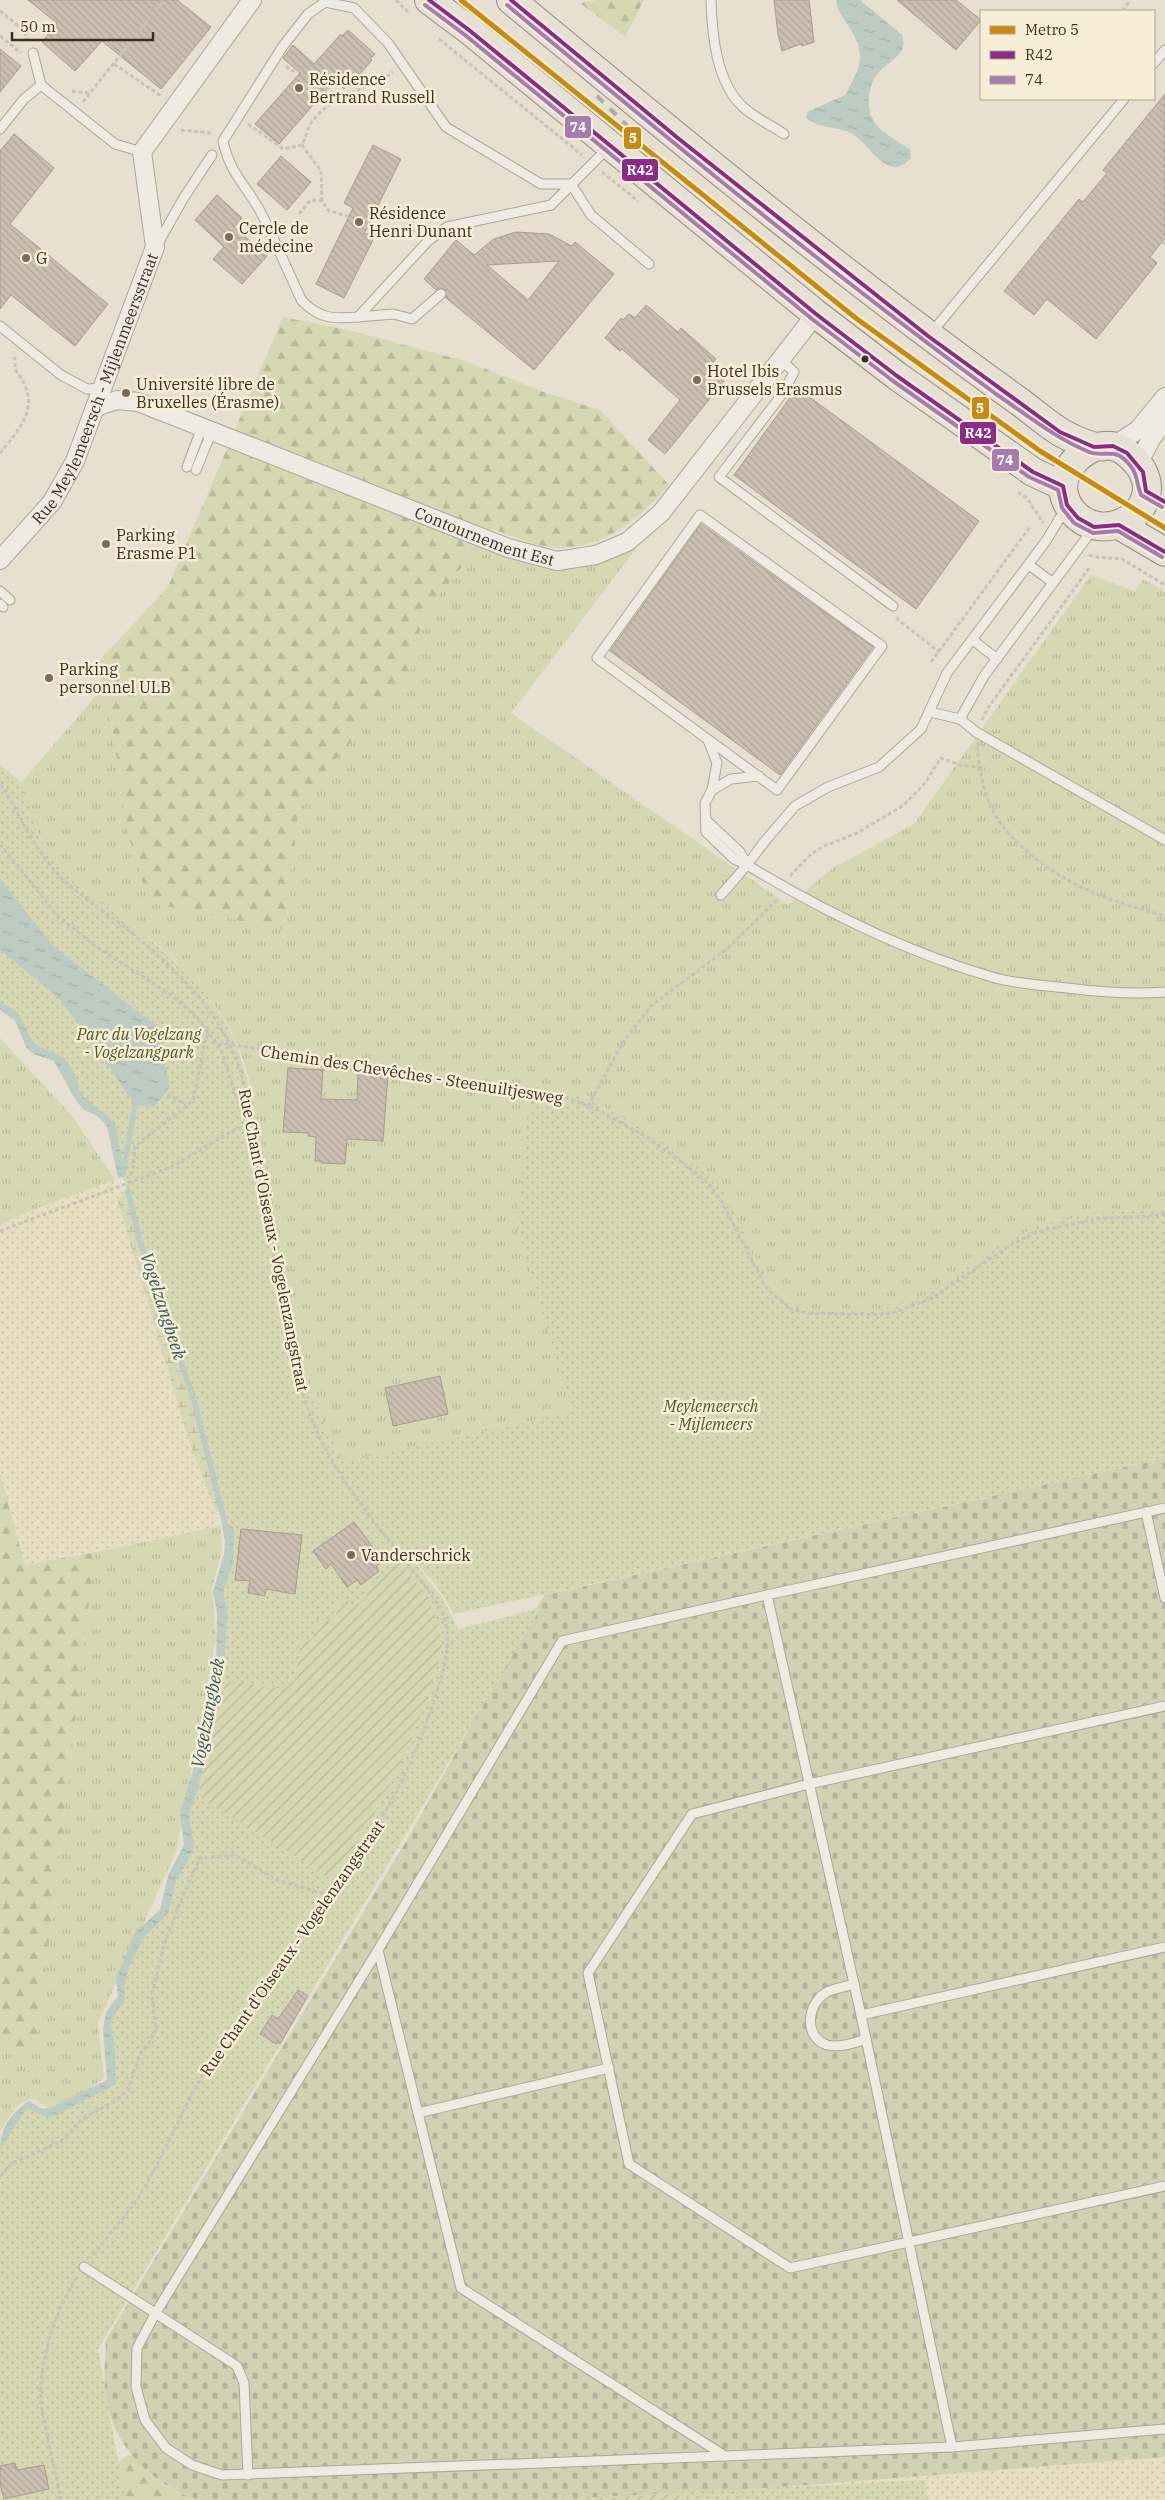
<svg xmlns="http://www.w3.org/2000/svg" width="1165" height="2500" font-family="'IBM Plex Serif',serif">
  <defs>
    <pattern id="farmland-dots" width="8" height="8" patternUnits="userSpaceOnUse" patternTransform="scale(1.25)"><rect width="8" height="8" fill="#e6dfc2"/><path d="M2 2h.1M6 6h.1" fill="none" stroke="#c6c0a6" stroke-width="1.8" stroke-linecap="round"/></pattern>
    <pattern id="grass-tufts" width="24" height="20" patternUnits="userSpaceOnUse" patternTransform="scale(1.25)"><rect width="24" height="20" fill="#d6d7b3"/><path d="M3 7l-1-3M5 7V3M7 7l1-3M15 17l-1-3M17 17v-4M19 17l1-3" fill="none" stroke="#b9b99a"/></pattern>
    <pattern id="forest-firs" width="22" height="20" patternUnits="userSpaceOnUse" patternTransform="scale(1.25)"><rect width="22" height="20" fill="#d6d7b3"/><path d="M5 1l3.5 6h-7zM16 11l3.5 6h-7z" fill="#b9b99a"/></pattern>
    <pattern id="wetland-marsh" width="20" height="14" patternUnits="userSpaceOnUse" patternTransform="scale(1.25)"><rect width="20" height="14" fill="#d6d7b3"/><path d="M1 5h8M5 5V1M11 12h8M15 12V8" fill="none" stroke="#b9b99a"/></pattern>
    <pattern id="cemetery-stones" width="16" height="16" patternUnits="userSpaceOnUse" patternTransform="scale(1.25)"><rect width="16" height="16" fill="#d1d1b3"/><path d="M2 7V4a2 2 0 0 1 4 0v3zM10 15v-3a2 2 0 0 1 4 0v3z" fill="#b4b49a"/></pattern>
    <pattern id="park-dots" width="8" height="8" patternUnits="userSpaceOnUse" patternTransform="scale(1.25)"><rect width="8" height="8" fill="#d6d7b3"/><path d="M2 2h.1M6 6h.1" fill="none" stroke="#b9b99a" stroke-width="1.8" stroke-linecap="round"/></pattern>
    <pattern id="garden-furrows" width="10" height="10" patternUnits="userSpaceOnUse" patternTransform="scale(1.25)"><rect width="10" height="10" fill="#d6d7b3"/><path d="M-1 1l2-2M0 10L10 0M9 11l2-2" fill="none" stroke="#b9b99a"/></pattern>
    <pattern id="water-ripples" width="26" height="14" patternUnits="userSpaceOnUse" patternTransform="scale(1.25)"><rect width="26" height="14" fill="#bcccc2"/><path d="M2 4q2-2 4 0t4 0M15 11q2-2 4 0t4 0" fill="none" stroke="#a2b0a6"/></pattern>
    <pattern id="building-back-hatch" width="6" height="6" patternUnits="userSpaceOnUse" patternTransform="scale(1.25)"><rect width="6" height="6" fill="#cbbfb2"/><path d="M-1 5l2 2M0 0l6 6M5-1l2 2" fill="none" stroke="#afa499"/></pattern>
  </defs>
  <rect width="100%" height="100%" fill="#e7e0d1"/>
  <!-- farmland -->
  <g fill="url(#farmland-dots)">
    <polygon points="115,1180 124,1193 118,1202 189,1441 221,1526 25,1565 0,1473 0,1226 32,1210"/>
    <polygon points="1165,2457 1165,2500 680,2500 679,2494"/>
  </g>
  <!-- grass -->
  <g fill="url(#grass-tufts)">
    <path d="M478 546C515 561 559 575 599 563 612 559 625 551 638 546L511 713 788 905 833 868 914 824 1091 575 1135 591 1143 579 1165 591V1458L357 1485C350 1475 342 1465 337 1454 293 1372 283 1259 267 1168 259 1125 254 1083 236 1042 212 988 162 947 117 913 94 895 70 880 52 857 36 836 29 809 21 783L106 684 127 831 287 920 299 802 409 675 424 614Z"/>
    <polygon points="0,1038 73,1117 115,1180 32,1210 0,1226"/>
    <polygon points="221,1526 222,1550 212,1588 216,1638 176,1852 98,2023 104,2078 72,2101 55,2104 49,2108 31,2098 17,2106 0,2131 0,2053 36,2051 95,1552"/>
  </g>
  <!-- forest -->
  <g fill="url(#forest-firs)">
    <polygon points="597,0 644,0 625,37 580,3"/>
    <path d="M283 317 348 330 465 361 544 392 600 410 669 485C638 519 607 547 558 548 542 548 508 535 492 529L424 614 409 675 299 802 287 920 283 929 149 903 127 831 106 684 90 671 168 587Z"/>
    <polygon points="0,1473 25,1565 95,1552 36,2051 0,2053"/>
    <path d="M132 2454C149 2477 172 2491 199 2500H120L118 2461Z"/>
  </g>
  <!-- wetland -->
  <polygon fill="url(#wetland-marsh)" points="131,1189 228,1508 216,1512 189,1441 118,1202 124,1193"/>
  <!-- cemetery -->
  <path fill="url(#cemetery-stones)" d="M1165 1458V2457L729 2491 545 2500H199C149 2483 111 2445 105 2390 103 2374 106 2356 106 2340L408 1838 544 1595Z"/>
  <!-- park -->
  <g fill="url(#park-dots)">
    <polygon points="0,764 21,783 40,839 53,858 70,877 133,925 179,965 203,990 223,1018 236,1043 261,1124 290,1300 305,1373 318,1409 342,1462 573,1412 517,1229 531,1086 571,1094 601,1105 653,1135 696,1165 712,1179 725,1195 771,1285 793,1304 807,1308 879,1309 895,1306 929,1293 1008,1240 1034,1227 1095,1213 1165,1209 1165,1458 454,1614 437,1586 408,1554 443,1599 458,1629 541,1608 98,2349 125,2500 0,2500 0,2143 26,2106 49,2113 108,2085 106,2033 120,2004 124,1957 128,1943 136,1933 156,1923 188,1849 184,1826 193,1795 221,1662 217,1595 231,1536 221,1510 183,1368 137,1243 133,1209 107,1126 101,1118 74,1098 54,1059 26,1048 16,1019 0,1009"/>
    <polygon points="926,2480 927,2500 539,2500"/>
  </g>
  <!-- garden -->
  <g fill="url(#garden-furrows)">
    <path d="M393 1555C416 1583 440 1608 442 1646 422 1731 382 1808 333 1880L198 1796 226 1681 277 1688H282L286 1683 294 1684 302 1638 313 1640 317 1619 335 1621 337 1614 334 1608 347 1599 351 1604H359L367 1597 365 1588 391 1570 386 1562Z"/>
    <polygon points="679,2494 680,2500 545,2500"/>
  </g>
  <!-- water -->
  <g fill="url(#water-ripples)">
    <path d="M836 0H860L902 35C909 54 889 61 879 72 868 83 866 107 873 120 879 132 899 142 910 149L911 158C907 162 902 167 895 167 877 165 866 141 851 133 836 126 819 129 806 118L807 112 845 95C862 66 867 53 847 24 842 16 837 10 836 0Z"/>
    <polygon points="0,879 52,945 157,1026 170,1087 154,1107 135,1105 94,1045 58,997 0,950"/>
    <polygon points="0,1001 18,1013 34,1044 65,1058 75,1084 84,1097 115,1122 125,1176 118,1178 107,1126 96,1115 84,1110 77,1102 54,1061 33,1054 28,1050 15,1021 0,1010"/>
    <path d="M228 1524 234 1528 233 1563 223 1592 227 1610 225 1666 216 1701 213 1734 209 1743 197 1792 189 1814 194 1846 189 1859 176 1880 168 1914 144 1937 128 1969 124 1989 125 2002 117 2010 111 2024 115 2049 116 2084 54 2116 45 2117 27 2108 0 2149C0 2128 12 2112 29 2101L42 2109 51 2107 107 2080 103 2030 106 2012 118 1996 116 1979 132 1939 137 1930 160 1910 168 1876 184 1845 180 1813 204 1733 208 1698 216 1664 217 1612 213 1592 224 1554 225 1542 222 1525Z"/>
  </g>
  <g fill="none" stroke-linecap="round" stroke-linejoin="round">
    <!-- stream -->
    <g stroke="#bcccc2" stroke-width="5.5">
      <path d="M62 1060C71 1070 78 1081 75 1093"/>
      <polyline points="123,1174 135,1105"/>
      <polyline points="128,1191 139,1238 155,1291 193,1396 227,1532"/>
    </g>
  </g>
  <!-- building -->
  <g fill="url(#building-back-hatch)" stroke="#a89c90" fill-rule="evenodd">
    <polygon points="28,0 177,0 211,27 161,89 102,41 75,71 42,42 57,23"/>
    <polygon points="774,0 809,0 814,42 802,46 801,44 782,51 778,34"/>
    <polygon points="897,0 956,0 981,20 956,50"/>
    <polygon points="348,30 375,54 370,59 372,60 351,84 349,83 344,89 335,80 279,144 255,124 300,73 283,58 293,45 314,64 341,34 342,36"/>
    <polygon points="0,49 21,66 0,92"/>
    <polygon points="1165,94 1165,238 1150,257 1157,263 1096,339 1047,299 1034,315 1004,291 1079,199 1083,202 1107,173 1103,170"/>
    <polygon points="14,134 54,168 10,224 108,304 75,346 11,295 0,309 0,151"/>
    <polygon points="373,145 401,159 364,234 376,234 344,298 316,284 353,208 344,203"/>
    <polygon points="281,156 311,182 287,210 257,184"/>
    <polygon points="217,195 242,218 234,227 267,256 242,284 213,259 224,247 195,220"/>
    <path d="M516 232 549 234 572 246 575 242 614 274 534 370 446 298 445 290 440 288 436 290 424 279 456 240 474 255 494 239ZM559 261 528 300 487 265Z"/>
    <polygon points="646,305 678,332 681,328 716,359 709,368 724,381 665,454 648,440 680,400 622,349 620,351 605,338 621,318 623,320 629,314 635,318"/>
    <polygon points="797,388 979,521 916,609 734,475"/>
    <polygon points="701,524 873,647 780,775 610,651"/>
    <polygon points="288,1068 323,1070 321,1099 357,1100 358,1072 388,1074 383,1141 347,1139 345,1164 321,1163 321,1161 315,1161 316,1137 308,1136 309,1133 283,1132"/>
    <polygon points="440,1376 448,1414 393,1426 385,1388"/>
    <polygon points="354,1522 383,1561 376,1567 379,1571 361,1585 357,1580 347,1587 331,1564 326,1569 313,1551"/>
    <polygon points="241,1529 302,1535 295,1594 266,1589 265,1596 248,1593 250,1581 235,1580"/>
    <polygon points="298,1990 308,1996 280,2044 277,2042 276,2044 260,2034 272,2015 278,2019"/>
    <polygon points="15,2463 17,2470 44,2465 49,2489 4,2499 0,2483 0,2466"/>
  </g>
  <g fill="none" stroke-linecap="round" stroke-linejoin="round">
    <!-- service casing -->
    <g stroke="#ada599" stroke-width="11">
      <g id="service">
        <path d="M711 0C712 34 716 81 742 106 753 117 771 125 784 134"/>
        <polyline points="33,53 41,85 115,144 142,152"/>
        <polyline points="1154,63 1165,50"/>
        <polyline points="0,129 24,99 41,85"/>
        <path d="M571 184H541L446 127 388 43 354 8 325 2 308 14 283 46 223 141C230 173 244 183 259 209 275 239 287 270 302 301 320 319 333 319 358 317L428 241 447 227 551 205 608 148"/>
        <polyline points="571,184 591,215 649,264"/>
        <polyline points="157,245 183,199 212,155"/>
        <polyline points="358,317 393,314 412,319 441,294"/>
        <polyline points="0,326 61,375 87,389 102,388"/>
        <polyline points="932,332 1124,99"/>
        <polyline points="781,360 794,372 783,393 719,477 893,606"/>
        <polyline points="187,467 202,427"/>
        <polyline points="196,470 212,431"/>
        <path d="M1066 508 1046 541 947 673 921 729 879 767 828 787 795 806 765 841 747 865C823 911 906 952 992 977 1015 984 1042 985 1067 988 1099 992 1132 995 1165 992"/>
        <polygon points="700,515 882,646 777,790 597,658"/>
        <polyline points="1029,565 1052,582"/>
        <polyline points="0,591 10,600"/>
        <polyline points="0,604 3,607"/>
        <polyline points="973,640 997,659"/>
        <polyline points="930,712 960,719 976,732 1165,840"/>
        <polyline points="960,719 984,676 1093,529"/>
        <polyline points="708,740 717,763 712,790 705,803 706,832 734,859 747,865"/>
        <polyline points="712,790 731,779 759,776"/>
        <polyline points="706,820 740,852 747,865"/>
        <polyline points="721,895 747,865"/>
        <polyline points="1146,1512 1165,1598"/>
        <polygon points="767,1595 861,2015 952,2447 725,2456 461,2288 378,1950 562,1641"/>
        <polyline points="767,1595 1165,1508"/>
        <polyline points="1165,1706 809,1784 692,1814 588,1973 629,2164 790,2268 1165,2186"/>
        <polyline points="378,1950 155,2314 137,2348 136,2387 145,2420 166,2448 192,2465 222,2475 725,2456"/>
        <path d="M854 1984C846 1987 835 1988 827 1992 807 2003 803 2037 827 2045 839 2048 855 2043 866 2039"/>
        <polyline points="861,2015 1165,1947"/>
        <polyline points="418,2113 609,2068"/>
        <polyline points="84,2267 237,2366 244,2383 248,2475"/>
        <polyline points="952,2447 1165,2429"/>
      </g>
    </g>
    <!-- minor casing -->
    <g stroke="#ada599" stroke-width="20">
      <g id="minor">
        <path id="s1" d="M95 407 117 400 138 402 508 548 557 561 596 555 627 542 661 513 816 314"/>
        <polyline points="1113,446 1138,430 1165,397"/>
        <polyline points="1138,464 1151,439 1165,420"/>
        <path id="s2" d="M0 560 52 502 75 461 155 247 142 152 252 0"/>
      </g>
    </g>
    <!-- primary casing -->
    <g stroke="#928b80" stroke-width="30">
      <g id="primary">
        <polyline points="429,0 469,30 816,314 897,376 1033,472 1063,486"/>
        <path d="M511 0C678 138 844 276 1020 402 1033 412 1046 423 1060 432 1069 437 1082 443 1092 446 1098 448 1105 445 1112 446 1124 448 1136 460 1142 470 1165 512 1102 548 1072 511 1052 485 1069 459 1094 447"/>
        <polyline points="1119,525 1165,552"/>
      </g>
    </g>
    <!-- path -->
    <g stroke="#c8c2b9" stroke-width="3" stroke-dasharray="4 2.5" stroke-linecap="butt">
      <polyline points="396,0 408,12"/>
      <polyline points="0,11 24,30 28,41"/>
      <polyline points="1123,11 1130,0"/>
      <polyline points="0,36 21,53"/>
      <polyline points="105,37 124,52"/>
      <polyline points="439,39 582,155"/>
      <polyline points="114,64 161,96"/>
      <polyline points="286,66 292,71 306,69 313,75"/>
      <polyline points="327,86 337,98"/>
      <polyline points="72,91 90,93"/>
      <polyline points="83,102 164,0"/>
      <path d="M248 124 283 149 302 145C306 137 308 127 313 120 334 94 367 90 393 72"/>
      <polyline points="181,130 212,133"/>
      <polyline points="302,145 321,171 322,201 329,211 351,217"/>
      <polyline points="602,172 638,201"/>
      <polyline points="299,214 311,200 322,201"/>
      <polyline points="366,227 379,231 406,229 419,232"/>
      <polyline points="1162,242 1165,244"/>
      <path d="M0 453C15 435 37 412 25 386 18 369 14 376 15 354"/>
      <polyline points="1018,492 1027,498 1043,523"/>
      <polyline points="1089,555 1096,557 1122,559 1165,585"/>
      <polyline points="896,618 939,652"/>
      <polyline points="931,662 1030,527"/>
      <polyline points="982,720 987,709 1090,567"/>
      <path d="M977 747C979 764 982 783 988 800 1003 840 1053 876 1092 892 1115 902 1141 909 1165 916"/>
      <path d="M0 785 6 791C23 823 39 858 67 883 86 900 108 914 128 930 167 961 206 997 229 1043 251 1089 256 1143 264 1192 274 1263 286 1350 311 1417 338 1489 397 1545 440 1607 455 1640 444 1670 433 1703 404 1794 361 1854 306 1930 275 1972 245 2014 214 2056 188 2096 171 2140 148 2181 133 2210 110 2232 91 2258"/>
      <polyline points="0,844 56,914 94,945 174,997 193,1014 220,1047 242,1113 252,1118"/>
      <polyline points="790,876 809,856 822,847 857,833 904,805 925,783 941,758 963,766 980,767"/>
      <polyline points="219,1045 222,1043 543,1093 570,1099 598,1110 650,1139 692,1170 708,1183 720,1199 767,1289 791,1309 806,1313 879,1315 896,1312 932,1298 1011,1245 1036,1232 1096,1219 1165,1215"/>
      <polyline points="167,1095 186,1104"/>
      <polyline points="588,1106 624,1041 651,1006 728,948 779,898"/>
      <polyline points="130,1175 133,1169 135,1146 193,1101 205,1041 210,1033"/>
      <polyline points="0,1231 171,1167 236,1129 254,1125"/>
      <polyline points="0,2177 11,2164 19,2160 60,2142 81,2120 118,2099 129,2088 139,2055 149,2043 156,2029 152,1994 164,1945 183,1895 200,1858 235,1855 277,1880 331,1896"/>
      <path d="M61 2500 41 2406C38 2364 54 2312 77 2277"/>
    </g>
    <!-- service -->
    <use href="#service" stroke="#efebe3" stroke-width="9"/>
    <!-- minor -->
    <use href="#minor" stroke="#efebe3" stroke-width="18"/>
    <!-- primary -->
    <use href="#primary" stroke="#e6e1d4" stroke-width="28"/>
    <!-- rail -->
    <polyline stroke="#afaaa2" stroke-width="4" stroke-dasharray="9 9" stroke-linecap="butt" points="597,96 667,165"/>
    <!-- bus-1 casing -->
    <g stroke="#f7eed8" stroke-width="8">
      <g id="bus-1">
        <polyline points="429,0 469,30 816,314 897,376 1033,472 1063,486 1067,505 1078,518 1094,527 1119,525 1165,552"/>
        <polyline points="511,0 679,139 928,336 1060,432 1094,447 1113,446 1127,453 1143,472 1146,491 1165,502"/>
      </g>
    </g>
    <!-- bus-2 casing -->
    <g stroke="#f7eed8" stroke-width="8">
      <g id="bus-2">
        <polyline points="425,5 465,35 812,319 893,381 1029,477 1058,490 1062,508 1074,523 1093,533 1118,531 1162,557"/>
        <path d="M507 5C667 138 828 271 996 394 1027 415 1055 438 1089 452 1101 457 1113 449 1124 459 1139 473 1135 479 1141 495L1162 507"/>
      </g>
    </g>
    <!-- bus-1 -->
    <use href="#bus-1" stroke="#8c2b87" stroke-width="4"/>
    <!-- bus-2 -->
    <use href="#bus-2" stroke="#a67cb0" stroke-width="4"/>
    <!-- metro-1 casing -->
    <g stroke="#f7eed8" stroke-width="9">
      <polyline id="metro-1" points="461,0 857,319 1040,451 1165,528"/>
    </g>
    <!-- metro-1 -->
    <use href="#metro-1" stroke="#c88a10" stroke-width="5"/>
  </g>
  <!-- markers -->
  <g fill="#786c5e" stroke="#f7eed8" stroke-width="2">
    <circle cx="299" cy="88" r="5"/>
    <circle cx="359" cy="222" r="5"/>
    <circle cx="229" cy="237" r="5"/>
    <circle cx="26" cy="258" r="5"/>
    <circle cx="697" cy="380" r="5"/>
    <circle cx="126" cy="393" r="5"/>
    <circle cx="106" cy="544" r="5"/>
    <circle cx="49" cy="678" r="5"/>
    <circle cx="351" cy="1555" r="5"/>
  </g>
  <circle fill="#3d2e20" stroke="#f7eed8" stroke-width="2" cx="865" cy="359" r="4.5"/>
  <g text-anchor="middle" stroke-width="5" stroke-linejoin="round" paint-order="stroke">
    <!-- poi labels -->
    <g font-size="16" fill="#3d2e20" stroke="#f7eed8" text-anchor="start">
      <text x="309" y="85">Résidence<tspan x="309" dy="18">Bertrand Russell</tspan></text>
      <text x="369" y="219">Résidence<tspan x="369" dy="18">Henri Dunant</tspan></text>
      <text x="239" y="234">Cercle de<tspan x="239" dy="18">médecine</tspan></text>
      <text x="36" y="264">G</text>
      <text x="707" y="377">Hotel Ibis<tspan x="707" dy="18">Brussels Erasmus</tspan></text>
      <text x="136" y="390">Université libre de<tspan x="136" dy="18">Bruxelles (Érasme)</tspan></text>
      <text x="116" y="541">Parking<tspan x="116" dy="18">Erasme P1</tspan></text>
      <text x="59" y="675">Parking<tspan x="59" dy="18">personnel ULB</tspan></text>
      <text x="361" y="1561">Vanderschrick</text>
    </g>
    <!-- street labels -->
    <g font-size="16" fill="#3d2e20" stroke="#f7eed8">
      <text dy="6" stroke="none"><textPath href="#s2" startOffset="199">Rue Meylemeersch - Mijlenmeersstraat</textPath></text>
      <text dy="6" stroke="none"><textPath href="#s1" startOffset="416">Contournement Est</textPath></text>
      <text transform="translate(412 1074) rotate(9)" y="6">Chemin des Chevêches - Steenuiltjesweg</text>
      <text transform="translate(274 1240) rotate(79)" y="6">Rue Chant d'Oiseaux - Vogelenzangstraat</text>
      <text transform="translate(292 1948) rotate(-55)" y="6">Rue Chant d'Oiseaux - Vogelenzangstraat</text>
    </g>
    <!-- park labels -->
    <g font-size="16" font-style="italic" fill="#4d5a26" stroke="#f7eed8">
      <text x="139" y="1040">Parc du Vogelzang<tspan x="139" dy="18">- Vogelzangpark</tspan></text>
      <text x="711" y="1412">Meylemeersch<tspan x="711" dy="18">- Mijlemeers</tspan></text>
    </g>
    <!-- water labels -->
    <g font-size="18" font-style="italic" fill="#2f5d5a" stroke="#f7eed8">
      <text transform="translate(163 1306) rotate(72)" y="6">Vogelzangbeek</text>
      <text transform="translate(208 1713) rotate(-79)" y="6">Vogelzangbeek</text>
    </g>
  </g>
  <g stroke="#f7eed8" stroke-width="2">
    <rect x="564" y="115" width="28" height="24" rx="5" fill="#a67cb0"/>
    <rect x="623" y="126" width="19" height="24" rx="5" fill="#c88a10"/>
    <rect x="621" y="158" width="38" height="24" rx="5" fill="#8c2b87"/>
    <rect x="971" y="396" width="19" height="24" rx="5" fill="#c88a10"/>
    <rect x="959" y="421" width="38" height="24" rx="5" fill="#8c2b87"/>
    <rect x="991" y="448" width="29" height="24" rx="5" fill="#a67cb0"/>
  </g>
  <g font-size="14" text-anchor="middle" font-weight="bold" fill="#fff">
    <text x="578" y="132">74</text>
    <text x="633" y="143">5</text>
    <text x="640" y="175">R42</text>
    <text x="980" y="413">5</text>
    <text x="978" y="438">R42</text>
    <text x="1005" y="465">74</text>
  </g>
  <!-- legend -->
  <rect x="980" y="10" width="175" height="90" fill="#f7eed8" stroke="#ada18e"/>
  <rect x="990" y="26" width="25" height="8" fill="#c88a10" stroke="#ada18e"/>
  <text x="1025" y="35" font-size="15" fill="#3d2e20">Metro 5</text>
  <rect x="990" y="51" width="25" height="8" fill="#8c2b87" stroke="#ada18e"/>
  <text x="1025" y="60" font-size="15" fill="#3d2e20">R42</text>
  <rect x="990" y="76" width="25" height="8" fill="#a67cb0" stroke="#ada18e"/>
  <text x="1025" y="85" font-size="15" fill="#3d2e20">74</text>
  <!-- scale -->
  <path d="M12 32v8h141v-8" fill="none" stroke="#3d2e20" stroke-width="2.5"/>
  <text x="20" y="32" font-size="15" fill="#3d2e20" stroke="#f7eed8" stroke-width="4" paint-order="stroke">50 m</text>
</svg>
